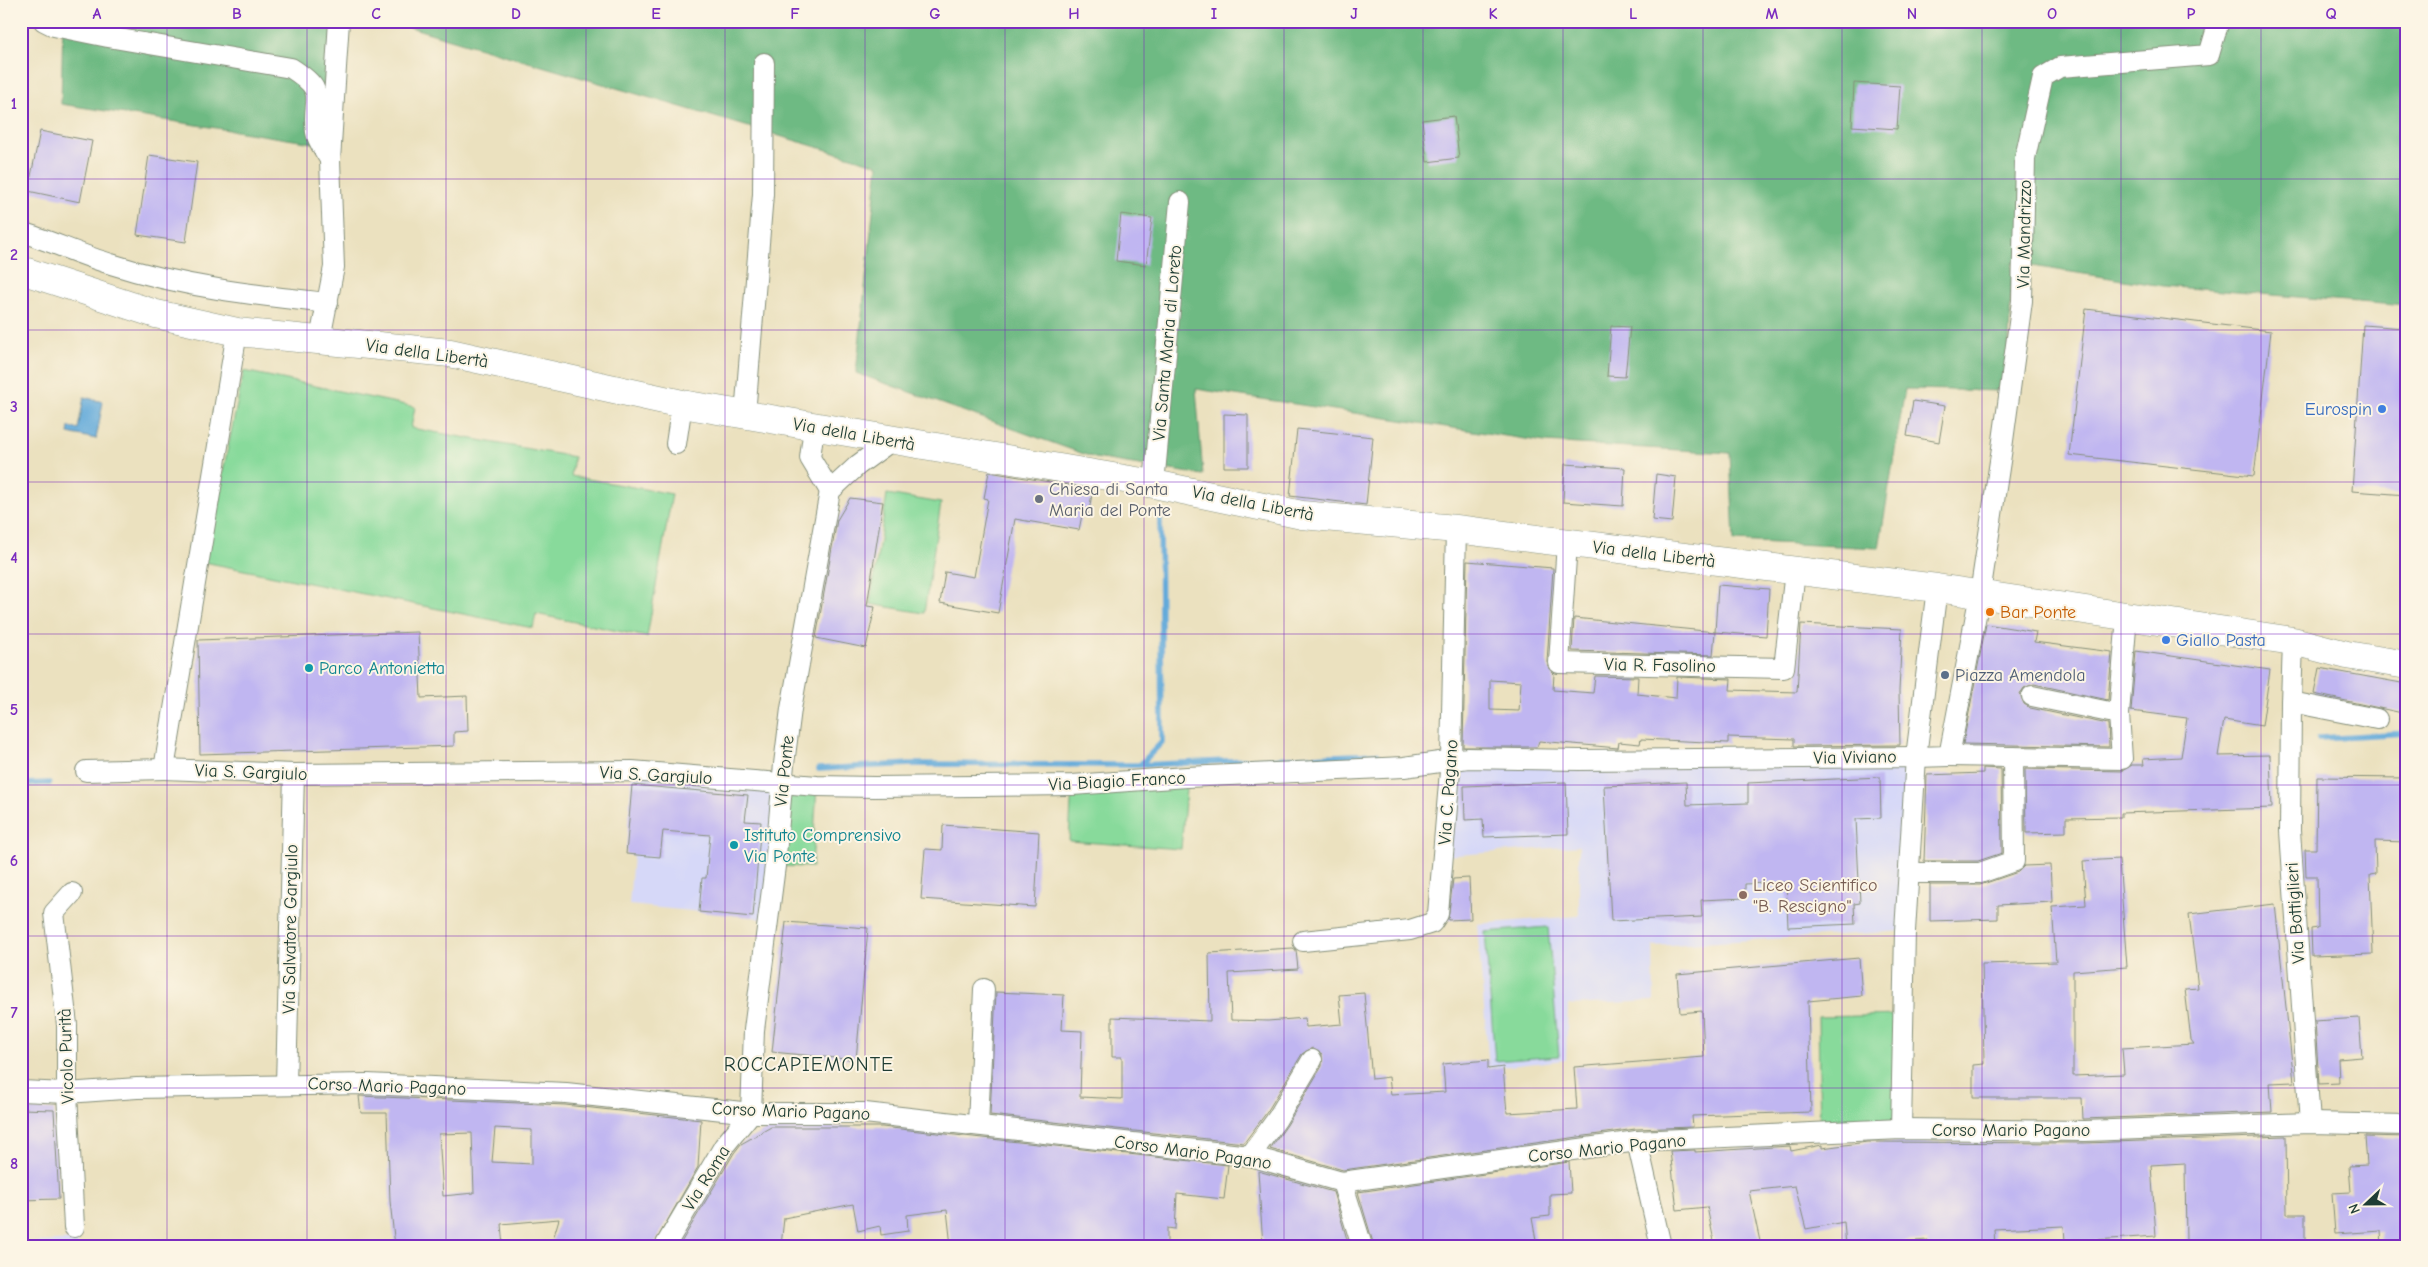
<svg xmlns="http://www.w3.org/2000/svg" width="2428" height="1267" font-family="'Comic Neue',sans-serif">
  <rect width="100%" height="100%" fill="#fcf5e5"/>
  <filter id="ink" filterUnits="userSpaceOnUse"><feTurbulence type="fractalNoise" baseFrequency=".02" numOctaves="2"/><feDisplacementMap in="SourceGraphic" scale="10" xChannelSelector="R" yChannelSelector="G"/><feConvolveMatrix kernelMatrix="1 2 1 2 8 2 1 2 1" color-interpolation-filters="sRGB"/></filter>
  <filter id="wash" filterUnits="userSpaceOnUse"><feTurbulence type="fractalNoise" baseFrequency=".0096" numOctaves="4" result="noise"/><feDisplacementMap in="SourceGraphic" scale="20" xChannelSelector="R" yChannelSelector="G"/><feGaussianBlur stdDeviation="1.12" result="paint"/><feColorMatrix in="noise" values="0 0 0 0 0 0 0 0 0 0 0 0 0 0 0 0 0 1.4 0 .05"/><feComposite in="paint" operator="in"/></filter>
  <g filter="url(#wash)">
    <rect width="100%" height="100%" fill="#ebe1bf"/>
    <!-- built -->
    <g fill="#d6d8f8">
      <polygon points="1916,757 1905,931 1653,946 1654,1001 1568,1005 1566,1060 1489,1068 1477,924 1579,916 1579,846 1443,856 1451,759"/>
      <polygon points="632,771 781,782 768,921 753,917 629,905 633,855 626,854"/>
      <polygon points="78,1240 78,1246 21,1246 21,1243"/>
    </g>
    <!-- green -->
    <g fill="#88da9b" stroke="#548c68">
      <polygon points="244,371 415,407 411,428 574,457 571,476 672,494 647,637 536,614 533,628 204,562"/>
      <polygon points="887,494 941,503 924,613 870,604"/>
      <polygon points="1187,777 1181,849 1069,841 1072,785"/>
      <polygon points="781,782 817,786 812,867 775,866"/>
      <polygon points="1548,927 1559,1056 1495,1061 1485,932"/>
      <polygon points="1903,1015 1901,1129 1820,1133 1818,1017"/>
    </g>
    <!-- forest -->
    <g fill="#6eba83" stroke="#467c5c">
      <polygon points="63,21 336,21 313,143 61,104"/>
      <polygon points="389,21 2407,21 2407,306 2163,286 2012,263 2007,391 1905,389 1879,548 1734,541 1730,453 1545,442 1196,389 1203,475 1095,458 856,373 878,165"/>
    </g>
    <!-- water -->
    <polygon fill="#63aada" stroke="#417487" points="84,397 103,402 96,439 68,433 69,427 78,429"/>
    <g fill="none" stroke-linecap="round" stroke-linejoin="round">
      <!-- stream -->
      <g stroke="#63aada" stroke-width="5.5">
        <polyline points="2319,738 2407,733"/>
        <polyline points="1140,765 1162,742 1160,514"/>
        <polyline points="819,769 912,764 1140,765 1377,754"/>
        <polyline points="21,784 49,783"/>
      </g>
    </g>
    <g id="blocks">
      <!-- building -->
      <g fill="#c0b6f1" fill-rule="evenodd">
        <polygon points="1854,83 1900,86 1897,129 1852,126"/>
        <polygon points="1454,116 1459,158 1427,162 1422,120"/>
        <polygon points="40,131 92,141 80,202 28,191"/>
        <polygon points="149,155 197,162 186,242 137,235"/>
        <polygon points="1121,214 1152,218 1146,265 1116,261"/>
        <polygon points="2086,309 2271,331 2254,476 2069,455"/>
        <polygon points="2363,325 2407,328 2407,495 2352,491"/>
        <polygon points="1611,326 1630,327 1625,377 1607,376"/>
        <polygon points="1913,401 1945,406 1939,442 1907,436"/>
        <polygon points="1224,414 1248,415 1248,467 1224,467"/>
        <polygon points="1297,429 1373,437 1366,505 1290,496"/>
        <polygon points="1565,464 1625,468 1623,506 1563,502"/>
        <polygon points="989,472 1093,489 1088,516 1082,515 1079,530 1015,519 998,613 940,603 945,572 974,577 988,499 984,498"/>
        <polygon points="1656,474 1676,477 1672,522 1652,520"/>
        <polygon points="850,498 883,502 867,606 875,607 866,648 816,638 837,520"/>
        <path d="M1467 561 1553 568 1547 662 1549 669 1554 674 1553 690 1593 693 1595 676 1638 677 1637 694 1676 698 1677 677 1731 679 1730 690 1797 692 1801 624 1902 629 1899 691 1900 745 1801 746H1794V739L1728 737V743L1641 739 1640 744 1619 742 1618 748 1539 741 1537 747H1463ZM1490 680 1521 682 1519 711 1490 710Z"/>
        <polygon points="1718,585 1769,589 1766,636 1715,632"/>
        <polygon points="1574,618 1715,632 1713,655 1572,651"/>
        <polygon points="1986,624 2036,632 2034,642 2112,652 2108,700 2034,684 2024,688 2020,694 2024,704 2030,708 2108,724 2109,747 1963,744"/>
        <polygon points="418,632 421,698 467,696 468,731 454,732 454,746 200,754 198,640"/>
        <polygon points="2136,651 2270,670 2262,726 2224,720 2218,756 2270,755 2272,808 2121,813 2121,817 2066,818 2066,832 2026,833 2025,769 2122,771 2132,765 2144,765 2143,759 2181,757 2187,718 2131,711"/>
        <polygon points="2319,668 2407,684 2407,714 2314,694"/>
        <polygon points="1983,768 2001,769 2002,853 1978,861 1924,861 1927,775 1983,773"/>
        <polygon points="1880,777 1881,818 1856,819 1860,903 1854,904 1855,924 1788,927 1786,882 1745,884 1745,898 1701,900 1702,917 1611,921 1604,786 1686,782 1687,805 1748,803 1748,783"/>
        <polygon points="2317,777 2407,778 2407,842 2375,841 2376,874 2370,875 2373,954 2312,956 2311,929 2318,928 2317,876 2306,876 2305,849 2316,849"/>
        <polygon points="1566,782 1568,834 1484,837 1483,819 1465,820 1464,786"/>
        <polygon points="632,785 748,795 745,821 761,822 753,917 699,912 702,878 706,878 710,835 663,831 660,857 626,854"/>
        <polygon points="943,825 1039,832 1035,907 921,899 925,849 942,850"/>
        <polygon points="2119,859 2127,967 2073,971 2073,1076 2124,1074 2122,1048 2194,1044 2191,1040 2185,989 2198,988 2189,914 2275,904 2294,1082 2270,1083 2272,1112 2083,1119 2082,1098 1973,1098 1973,1065 1984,1064 1982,964 2056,962 2052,907 2086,905 2083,861"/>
        <polygon points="2050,865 2052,902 1998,905 1998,919 1930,921 1930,885 1980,885 2018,872 2024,866"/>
        <polygon points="1469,878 1471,919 1448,920 1453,879"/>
        <polygon points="786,922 868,928 856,1060 772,1052"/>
        <polygon points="1293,948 1296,950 1298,969 1229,973 1231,1020 1268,1021 1305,1018 1306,1027 1342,1024 1339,995 1364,993 1372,1079 1389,1077 1391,1095 1445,1092 1443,1064 1488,1060 1488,1069 1503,1067 1507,1113 1577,1109 1574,1067 1704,1057 1702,1011 1680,1013 1677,974 1859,958 1862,996 1808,1001 1811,1112 1692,1116 1693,1127 1635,1129 1343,1170 1270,1149 1287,1125 1322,1066 1322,1054 1312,1048 1302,1054 1267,1112 1244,1143 990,1115 996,992 1064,995 1062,1030 1082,1031 1080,1097 1122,1099 1122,1057 1112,1057 1112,1017 1210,1021 1209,953"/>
        <polygon points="2359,1018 2362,1057 2338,1059 2339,1083 2319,1084 2315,1021"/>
        <path d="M359 1096 565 1105 701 1120 698 1167 653 1246H551L559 1219 501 1224 503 1246H395L390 1201 387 1113H361ZM495 1128 532 1130V1164L492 1162ZM472 1133 474 1193 443 1196 439 1134Z"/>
        <polygon points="21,1109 54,1110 59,1199 21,1200"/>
        <polygon points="771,1127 882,1127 1228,1165 1224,1199 1177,1194 1175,1229 1167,1228 1167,1246 951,1246 947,1210 907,1215 908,1231 881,1235 880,1226 858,1231 853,1204 784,1218 781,1246 679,1246 734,1153 741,1144"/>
        <polygon points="2286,1136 2287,1214 2305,1214 2305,1246 2186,1244 2185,1163 2151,1165 2156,1236 2065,1242 2064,1226 1994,1229 1995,1246 1929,1246 1928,1240 1846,1246 1844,1222 1806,1229 1795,1186 1749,1191 1761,1246 1715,1246 1707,1207 1677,1210 1670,1151 1695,1150 1695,1152 1790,1146 1791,1151 1822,1145 1822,1148 1867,1142 2085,1143"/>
        <polygon points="2365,1136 2407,1137 2407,1246 2382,1246 2381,1231 2335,1234 2332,1193 2351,1192 2349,1166 2367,1165"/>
        <polygon points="1569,1162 1571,1193 1550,1194 1550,1216 1532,1218 1537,1246 1374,1246 1358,1192"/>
        <polygon points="1258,1171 1333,1192 1349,1246 1263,1246"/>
      </g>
    </g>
  </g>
  <g filter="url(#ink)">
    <use href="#blocks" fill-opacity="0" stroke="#858f7a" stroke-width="1"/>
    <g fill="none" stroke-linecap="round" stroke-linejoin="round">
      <!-- street casing -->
      <g stroke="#858f7a" stroke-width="22">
        <g id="street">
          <path d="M44 21 54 26 108 37 291 68C330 93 311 96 316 132 317 141 326 152 330 160"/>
          <path d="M21 232C51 241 80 255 111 264 182 287 254 295 328 303"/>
          <polyline points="237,332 164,769 294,774 632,771 817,786 874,787 1072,785 1187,777 1404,767 1468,758 1579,760 1916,757 1905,931 1901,1129"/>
          <polyline points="320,339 334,267 330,160 339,21"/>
          <polyline points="745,415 763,194 764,63"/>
          <polyline points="814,427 810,458 830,491"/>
          <polyline points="676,444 682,404"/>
          <polyline points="1154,484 1180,202"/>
          <polyline points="1567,543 1559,663 1784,668 1795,571"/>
          <polyline points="1937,588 1916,757 1949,756 1980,594 2002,448 2022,301 2025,158 2043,77 2060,67 2209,55 2219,21"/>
          <polyline points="2293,641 2291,702 2377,719"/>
          <polyline points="2032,696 2119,714"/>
          <polyline points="2291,702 2290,831 2310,1123"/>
          <polyline points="1949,756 2122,759 2119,714 2127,616"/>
          <polyline points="86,771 164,769"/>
          <polyline points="1909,873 1980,873 2014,861 2013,757"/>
          <polyline points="72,893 54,913 67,1025 67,1093 74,1227"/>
          <polyline points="1303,941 1410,930 1432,923 1438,914 1451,759 1456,529"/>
          <polyline points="286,1084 294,774"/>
          <polyline points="21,1091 67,1093 137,1088 367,1084 566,1093 751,1113 865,1113 1250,1156 1342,1182 1637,1141 1901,1129 2085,1131 2310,1123 2407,1125"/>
          <polyline points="978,1125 984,989"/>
          <polyline points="1637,1141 1661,1246"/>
          <polyline points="1250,1156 1277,1119 1312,1060"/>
          <polyline points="1342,1182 1362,1246"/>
          <polyline points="665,1246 724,1146 751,1113 754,1030 775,866 784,764 791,709 830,491 858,465 891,441"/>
        </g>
      </g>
      <!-- secondary casing -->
      <g stroke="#858f7a" stroke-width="29">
        <polyline id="secondary" points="21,270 156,314 237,332 450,353 682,404 1154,484 1302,515 1456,529 1937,588 2293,641 2347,655 2407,665"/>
      </g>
      <!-- street -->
      <use href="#street" stroke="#fff" stroke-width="20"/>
      <!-- secondary -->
      <use href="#secondary" stroke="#fff" stroke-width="28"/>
    </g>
  </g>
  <!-- grid -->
  <path fill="none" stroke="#7b2cbf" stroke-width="1" stroke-opacity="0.55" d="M167 21V1246M307 21V1246M446 21V1246M586 21V1246M725 21V1246M865 21V1246M1005 21V1246M1144 21V1246M1284 21V1246M1423 21V1246M1563 21V1246M1703 21V1246M1842 21V1246M1982 21V1246M2121 21V1246M2261 21V1246M21 179H2407M21 330H2407M21 482H2407M21 634H2407M21 785H2407M21 936H2407M21 1088H2407"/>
  <!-- markers -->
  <g fill="#3f7fe0" stroke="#fcf5e5" stroke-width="2">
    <circle cx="2382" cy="409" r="5"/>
    <circle cx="2166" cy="640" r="5"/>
  </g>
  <circle fill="#6b7280" stroke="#fcf5e5" stroke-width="2" cx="1039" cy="499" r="5"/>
  <circle fill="#e8710a" stroke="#fcf5e5" stroke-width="2" cx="1990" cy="612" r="5"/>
  <g fill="#0f9aa8" stroke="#fcf5e5" stroke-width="2">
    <circle cx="309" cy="668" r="5"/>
    <circle cx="734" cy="845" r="5"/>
  </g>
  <circle fill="#5c6f8a" stroke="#fcf5e5" stroke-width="2" cx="1945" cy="675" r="5"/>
  <circle fill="#8d6e63" stroke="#fcf5e5" stroke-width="2" cx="1743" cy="895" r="5"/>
  <g text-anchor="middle" stroke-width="4" stroke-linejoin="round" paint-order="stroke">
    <!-- street labels -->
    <g font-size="18" fill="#1f3d34" stroke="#fcf5e5">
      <text transform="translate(2024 234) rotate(-89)" y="6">Via Mandrizzo</text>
      <text transform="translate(1167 343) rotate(-85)" y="6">Via Santa Maria di Loreto</text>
      <text transform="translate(427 353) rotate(8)" y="6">Via della Libertà</text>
      <text transform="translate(854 434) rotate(10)" y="6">Via della Libertà</text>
      <text transform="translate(1253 503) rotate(11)" y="6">Via della Libertà</text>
      <text transform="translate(1654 554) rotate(7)" y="6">Via della Libertà</text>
      <text transform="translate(1660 665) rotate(1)" y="6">Via R. Fasolino</text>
      <text transform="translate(1855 757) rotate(-1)" y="6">Via Viviano</text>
      <text transform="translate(784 771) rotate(-84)" y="6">Via Ponte</text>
      <text transform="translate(251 772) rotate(2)" y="6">Via S. Gargiulo</text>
      <text transform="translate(656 775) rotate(3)" y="6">Via S. Gargiulo</text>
      <text transform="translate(1117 781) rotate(-3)" y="6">Via Biagio Franco</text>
      <text transform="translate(1448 792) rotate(-86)" y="6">Via C. Pagano</text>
      <text transform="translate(2295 913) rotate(-94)" y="6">Via Bottiglieri</text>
      <text transform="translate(290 929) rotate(-89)" y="6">Via Salvatore Gargiulo</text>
      <text transform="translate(66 1056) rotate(-92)" y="6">Vicolo Purità</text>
      <text transform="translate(387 1086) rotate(2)" y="6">Corso Mario Pagano</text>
      <text transform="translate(791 1111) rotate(2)" y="6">Corso Mario Pagano</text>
      <text x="2011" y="1136">Corso Mario Pagano</text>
      <text transform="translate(1607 1148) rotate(-6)" y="6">Corso Mario Pagano</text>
      <text transform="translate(1193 1152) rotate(8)" y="6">Corso Mario Pagano</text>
      <text transform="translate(706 1178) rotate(-58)" y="6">Via Roma</text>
    </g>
    <!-- shop labels -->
    <g font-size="18" fill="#366cbe" stroke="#fcf5e5" text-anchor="end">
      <text x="2372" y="415">Eurospin</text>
      <text x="2176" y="646" text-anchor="start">Giallo Pasta</text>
    </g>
    <!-- worship labels -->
    <g font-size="18" fill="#5b616d" stroke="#fcf5e5" text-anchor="start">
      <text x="1049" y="495">Chiesa di Santa<tspan x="1049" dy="21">Maria del Ponte</tspan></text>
    </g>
    <!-- food labels -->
    <g font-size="18" fill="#c56008" stroke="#fcf5e5" text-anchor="start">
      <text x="2000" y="618">Bar Ponte</text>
    </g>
    <!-- culture labels -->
    <g font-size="18" fill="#0d838f" stroke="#fcf5e5" text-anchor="start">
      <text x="319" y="674">Parco Antonietta</text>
      <text x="744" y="841">Istituto Comprensivo<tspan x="744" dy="21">Via Ponte</tspan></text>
    </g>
    <!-- service labels -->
    <g font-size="18" fill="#4e5e75" stroke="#fcf5e5" text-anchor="start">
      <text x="1955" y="681">Piazza Amendola</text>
    </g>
    <!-- education labels -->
    <g font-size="18" fill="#785e54" stroke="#fcf5e5" text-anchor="start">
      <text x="1753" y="891">Liceo Scientifico<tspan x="1753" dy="21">"B. Rescigno"</tspan></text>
    </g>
    <!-- quarter labels -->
    <g font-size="20" letter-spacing="1" fill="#1f3d34" stroke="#fcf5e5">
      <text x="809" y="1071">ROCCAPIEMONTE</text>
    </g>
  </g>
  <!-- margin -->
  <rect width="2428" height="1267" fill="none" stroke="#fcf5e5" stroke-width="55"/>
  <!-- north arrow -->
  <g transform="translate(2366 1204) rotate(248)" stroke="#fcf5e5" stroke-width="4" paint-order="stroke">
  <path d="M0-4L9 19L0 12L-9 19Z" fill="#1f3d34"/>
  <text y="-8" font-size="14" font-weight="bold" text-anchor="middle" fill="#1f3d34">N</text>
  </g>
  <rect x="28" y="28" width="2372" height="1212" fill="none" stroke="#7b2cbf" stroke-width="2"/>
  <g font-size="16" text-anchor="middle" font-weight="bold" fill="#7b2cbf">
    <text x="97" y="19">A</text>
    <text x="237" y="19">B</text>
    <text x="376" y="19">C</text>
    <text x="516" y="19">D</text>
    <text x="656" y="19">E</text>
    <text x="795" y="19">F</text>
    <text x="935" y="19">G</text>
    <text x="1074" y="19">H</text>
    <text x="1214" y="19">I</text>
    <text x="1354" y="19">J</text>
    <text x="1493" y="19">K</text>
    <text x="1633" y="19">L</text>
    <text x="1772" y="19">M</text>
    <text x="1912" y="19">N</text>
    <text x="2052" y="19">O</text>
    <text x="2191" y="19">P</text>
    <text x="2331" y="19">Q</text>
    <text x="14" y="109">1</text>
    <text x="14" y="260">2</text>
    <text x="14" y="412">3</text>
    <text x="14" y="563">4</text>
    <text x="14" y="715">5</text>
    <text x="14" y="866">6</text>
    <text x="14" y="1018">7</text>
    <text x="14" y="1169">8</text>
  </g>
</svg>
